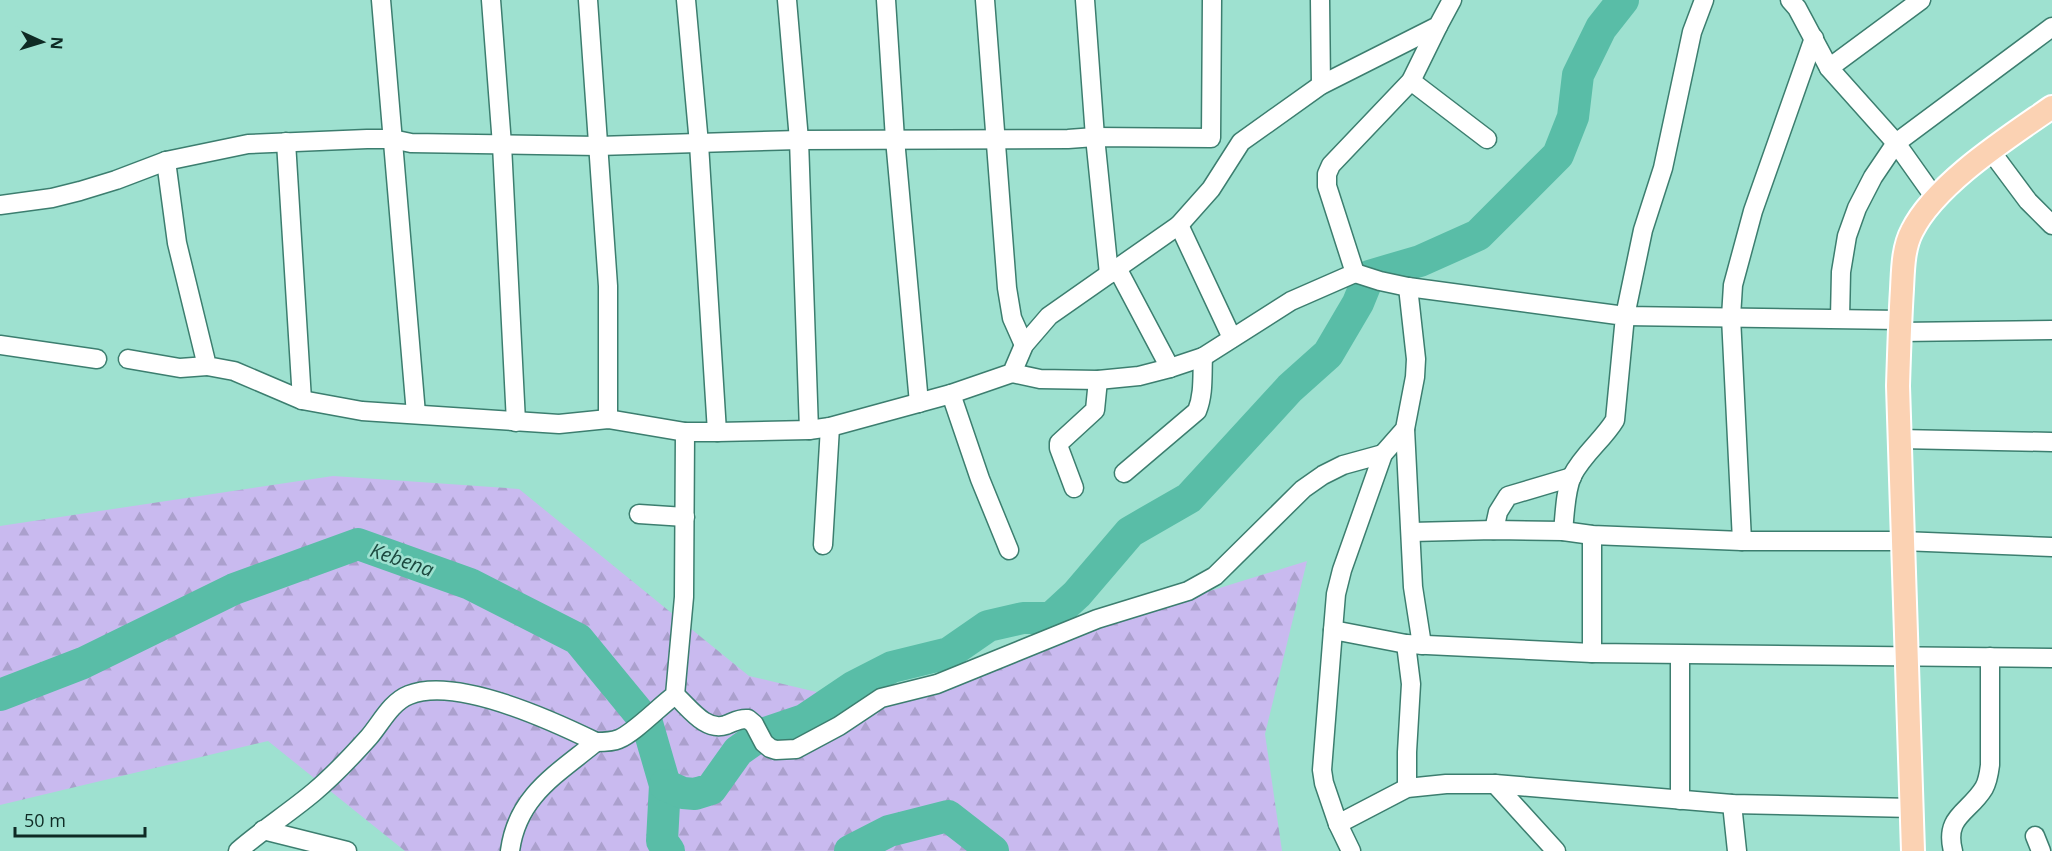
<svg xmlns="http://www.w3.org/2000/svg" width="2052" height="851" font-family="'Open Sans',sans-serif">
  <defs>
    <pattern id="forest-firs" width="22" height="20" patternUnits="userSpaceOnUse" patternTransform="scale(1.5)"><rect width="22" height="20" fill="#c9baef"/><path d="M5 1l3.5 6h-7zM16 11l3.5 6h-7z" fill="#aba0cd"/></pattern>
  </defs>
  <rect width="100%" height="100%" fill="#9ee1d0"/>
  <!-- forest -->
  <polygon fill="url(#forest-firs)" points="333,476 519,489 749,676 854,701 1307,561 1265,734 1282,851 405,851 268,741 0,805 0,526"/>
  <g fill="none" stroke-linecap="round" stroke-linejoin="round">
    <!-- river -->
    <g stroke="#59bda7" stroke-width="32">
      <polyline points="0,695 83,663 234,589 358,544 470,584 578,639 647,723 665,785 662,841 669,851"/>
      <polyline points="665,785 683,793 695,794 711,789 738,751 762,734 804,720 853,687 892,667 949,653 988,626 1023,618 1051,618 1077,594 1130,532 1189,498 1290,388 1328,354 1358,303 1369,276 1420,261 1478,235 1558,155 1573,117 1578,75 1601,28 1623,0"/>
      <polyline points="850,851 889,831 948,816 993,851"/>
    </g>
    <!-- minor casing -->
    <g stroke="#3c7e6f" stroke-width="21">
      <g id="minor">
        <polyline points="381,0 416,414"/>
        <polyline points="491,0 502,145 516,422"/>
        <polyline points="588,0 608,286 608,419"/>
        <polyline points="686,0 699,144 717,432"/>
        <polyline points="787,0 799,140 809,430"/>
        <polyline points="886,0 895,139 919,403"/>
        <polyline points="985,0 1007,288 1012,318 1024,345"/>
        <polyline points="1085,0 1095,137 1109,274"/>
        <polyline points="1320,0 1321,85"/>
        <polyline points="1704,0 1692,32 1663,168 1643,230 1625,316 1900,320"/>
        <polyline points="1790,0 1797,8 1829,68 1896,143 1935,198"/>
        <polyline points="1829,68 1921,0"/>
        <polyline points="1411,81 1487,139"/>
        <polyline points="286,142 302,400"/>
        <polyline points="1990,150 2028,201 2052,225"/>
        <polyline points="166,161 177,243 207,366 234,371 302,400 362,411 559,424 608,419 685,432 717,432 809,430 830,427 951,394 1012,373 1024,345 1049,316 1179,225 1211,189 1241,142 1321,85 1438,26 1452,0"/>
        <polyline points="0,205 52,198 80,191 116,180 166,161 248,144 367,139 392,139 411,143 598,146 799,140 1068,139 1095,137 1211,138 1212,0"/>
        <polyline points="1179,225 1232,338"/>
        <polyline points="1117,268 1170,368"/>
        <path d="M1355 273 1380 281 1408 287 1625 316 1615 420C1603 440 1583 454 1572 476 1565 492 1565 514 1563 531"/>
        <polyline points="1840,318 1841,272 1847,236 1857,208 1873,177 1896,143 2052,27"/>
        <polyline points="1900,332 2052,330"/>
        <polyline points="0,345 97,359"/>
        <polyline points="128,359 180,368 207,366"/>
        <polyline points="1012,373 1040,379 1098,380 1139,376 1170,368 1203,357 1291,301 1355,273 1327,186 1327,174 1331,165 1411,81 1438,26"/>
        <polyline points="951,394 980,479 1009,550"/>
        <polyline points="1405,429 1413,587 1422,645"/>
        <polyline points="1899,439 2052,442"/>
        <path d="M1124 473 1197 411C1204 394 1202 375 1203 357"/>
        <polyline points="1074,488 1059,448 1059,443 1095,410 1098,380"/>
        <polyline points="639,514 685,517"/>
        <polyline points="1494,530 1498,512 1508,496 1572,477"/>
        <polyline points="1411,532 1494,530 1563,531 1592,535 1742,541 1902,541 2052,547"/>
        <polyline points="1592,535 1592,653"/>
        <polyline points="1742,541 1731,317 1733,285 1753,211 1814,38"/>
        <polyline points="823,545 830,427"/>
        <polyline points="1333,630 1336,594 1342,570 1383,454 1405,429 1415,377 1416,359 1408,287"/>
        <polyline points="1406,644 1411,684 1407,752 1407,788"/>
        <polyline points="1680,655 1680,800"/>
        <path d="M675 695C689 707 705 732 726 725 734 722 739 718 748 719L754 724 764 743 770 748 776 750 796 749 839 726 881 698 937 684 1097 619 1188 591 1215 576 1303 489 1323 475 1343 465 1383 454"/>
        <polyline points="1495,784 1556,851"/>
        <polyline points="1732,804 1737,851"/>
        <polyline points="1912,808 1732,804 1495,784 1446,784 1407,788 1338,824 1324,783 1322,770 1333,630 1406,644 1592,653 2052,658"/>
        <polyline points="1338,824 1351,851"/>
        <polyline points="263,830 347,851"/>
        <polyline points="2035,836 2041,851"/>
        <path d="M238 851C262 830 289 813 314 792 333 776 352 756 369 737 381 723 391 702 409 695 456 676 553 721 596 742 604 742 612 742 619 739 634 733 660 706 675 695L684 597 685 432"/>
        <path d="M510 851C517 796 557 774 596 742"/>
        <path d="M1953 851C1944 816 1969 813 1984 788 1988 781 1989 773 1990 765V657"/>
      </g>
    </g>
    <!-- major casing -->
    <g stroke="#fff" stroke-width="26">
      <path id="major" d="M1913 851 1898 386C1899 353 1900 321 1902 289 1903 270 1903 248 1912 231 1936 183 2009 137 2052 107"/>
    </g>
    <!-- minor -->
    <use href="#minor" stroke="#fff" stroke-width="18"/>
    <!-- major -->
    <use href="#major" stroke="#fbd2b3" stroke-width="22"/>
  </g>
  <g text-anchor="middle" stroke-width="5" stroke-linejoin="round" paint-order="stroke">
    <!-- water labels -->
    <g font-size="20" font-style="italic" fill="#1d4a40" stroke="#9ee1d0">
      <text transform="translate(402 560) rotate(19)" y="7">Kebena</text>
    </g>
  </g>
  <!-- north arrow -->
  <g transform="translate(42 42) rotate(94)" stroke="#9ee1d0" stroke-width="4.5" paint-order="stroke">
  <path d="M0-4.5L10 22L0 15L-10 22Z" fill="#0e2a24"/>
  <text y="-9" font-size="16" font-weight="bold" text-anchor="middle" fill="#0e2a24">N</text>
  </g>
  <!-- scale -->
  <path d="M15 827v9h130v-9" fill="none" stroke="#0e2a24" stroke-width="3"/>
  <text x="24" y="827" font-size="18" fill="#0e2a24" stroke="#9ee1d0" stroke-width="4.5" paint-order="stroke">50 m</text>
</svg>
